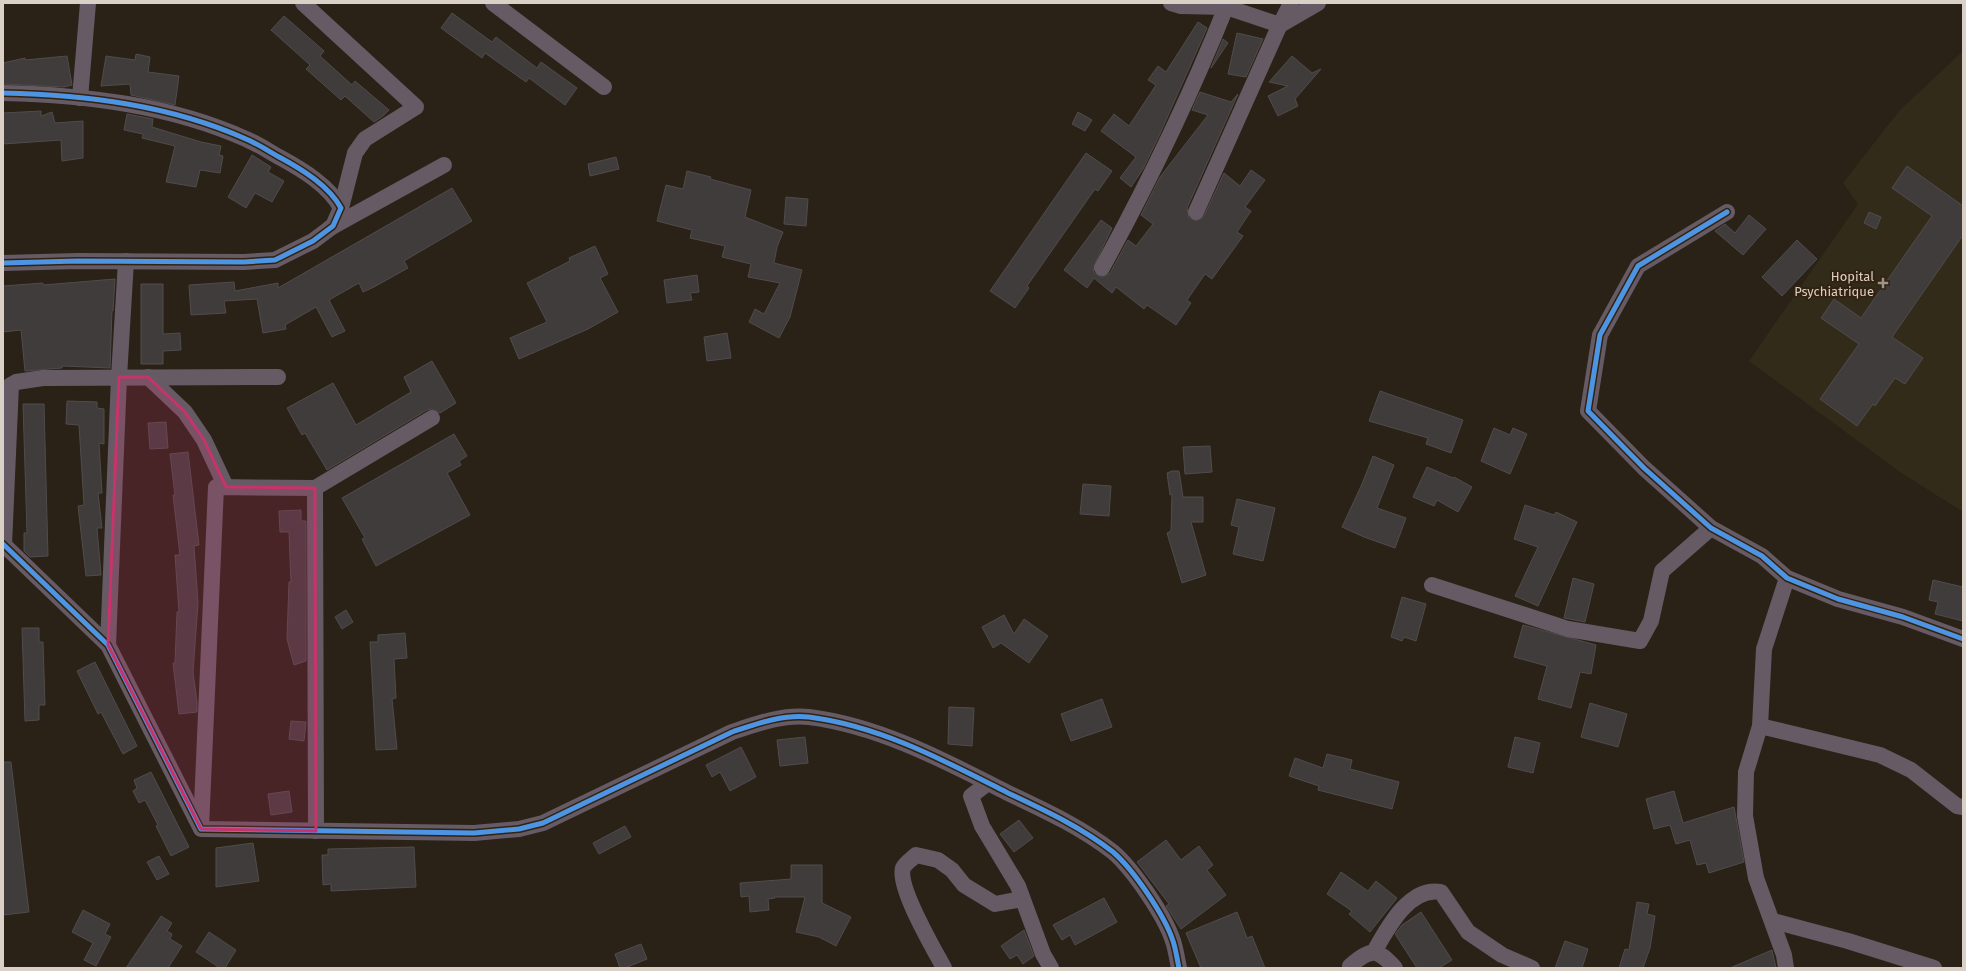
<svg xmlns="http://www.w3.org/2000/svg" width="1966" height="971" font-family="'Fira Sans',sans-serif">
  <rect width="100%" height="100%" fill="#2a2117"/>
  <!-- medical -->
  <polygon fill="#322b1a" points="1963,51 1963,512 1900,472 1749,361 1858,204 1843,183 1899,111"/>
  <!-- building -->
  <g fill="#403c3c" stroke="#504c4c">
    <polygon points="452,13 492,42 496,37 537,68 541,62 577,88 565,105 529,78 526,82 485,53 482,58 441,28"/>
    <polygon points="284,16 324,51 320,56 352,85 355,81 389,110 383,116 374,122 345,96 341,100 306,69 310,65 271,30"/>
    <polygon points="1198,22 1207,28 1159,136 1143,169 1131,187 1120,178 1136,157 1101,131 1114,114 1129,126 1156,85 1148,80 1158,66 1166,72"/>
    <polygon points="1237,33 1263,39 1246,77 1228,74"/>
    <polygon points="1223,39 1228,43 1211,68 1221,44"/>
    <polygon points="136,54 150,57 148,72 179,76 175,105 131,95 130,84 101,86 106,56 135,60"/>
    <polygon points="67,56 72,85 64,87 3,84 3,63 25,58 25,60"/>
    <polygon points="1292,56 1312,73 1321,69 1295,99 1298,106 1278,116 1268,96 1288,86 1269,82"/>
    <polygon points="1200,92 1231,102 1238,94 1187,208 1189,218 1197,221 1204,216 1224,173 1240,186 1251,170 1265,180 1245,207 1251,211 1237,232 1243,236 1212,279 1205,274 1187,300 1191,303 1176,325 1147,305 1144,309 1116,287 1112,293 1094,278 1087,288 1064,270 1101,220 1112,228 1093,268 1094,273 1102,277 1110,273 1128,240 1136,246 1153,224 1141,215 1160,177 1208,115 1192,110"/>
    <polygon points="41,111 41,116 52,112 55,123 83,121 83,158 62,161 61,140 3,144 3,113"/>
    <polygon points="1078,112 1092,120 1085,131 1072,124"/>
    <polygon points="127,114 153,119 152,127 201,142 221,146 219,155 223,156 220,173 200,170 196,187 166,182 175,146 142,138 143,134 124,130"/>
    <polygon points="1086,153 1112,171 1098,191 1095,189 1027,286 1029,288 1015,308 990,291"/>
    <polygon points="252,155 271,167 268,172 284,181 272,202 255,193 246,208 228,197"/>
    <polygon points="616,157 619,169 590,176 588,164"/>
    <polygon points="1907,166 1963,206 1963,235 1892,337 1923,358 1905,384 1895,378 1875,406 1873,404 1857,426 1820,399 1859,344 1821,318 1834,299 1861,318 1932,216 1892,188"/>
    <polygon points="687,171 711,177 710,179 751,190 745,217 783,232 777,247 774,263 802,270 790,317 779,338 749,322 755,309 764,314 780,283 748,277 751,264 722,257 725,246 690,238 692,230 657,221 666,185 683,189"/>
    <polygon points="452,188 472,221 404,261 408,268 374,287 363,292 359,283 329,300 345,331 332,337 316,307 285,325 286,329 263,333 257,299 224,301 226,313 191,315 189,285 234,282 235,291 278,283 278,288"/>
    <polygon points="786,197 808,199 806,226 784,224"/>
    <polygon points="1869,212 1881,217 1876,229 1864,223"/>
    <polygon points="1749,215 1766,229 1743,255 1715,231 1725,224 1735,233"/>
    <polygon points="1797,240 1817,259 1782,296 1762,277"/>
    <polygon points="595,246 608,274 600,278 618,312 588,329 519,359 510,338 547,322 527,283 570,261 569,258"/>
    <polygon points="697,275 699,292 690,293 692,300 667,303 664,280"/>
    <polygon points="115,279 113,311 112,311 110,368 62,366 62,368 25,371 21,330 3,332 3,286 43,283 43,285"/>
    <polygon points="141,284 163,284 163,334 180,333 181,350 163,351 163,364 141,364"/>
    <polygon points="727,333 731,358 707,361 704,337"/>
    <polygon points="432,361 456,403 440,413 432,409 427,410 327,470 305,433 302,435 287,408 333,383 356,425 411,392 404,377"/>
    <polygon points="1380,391 1463,420 1451,453 1426,444 1428,438 1369,421"/>
    <polygon points="67,401 97,402 97,408 104,409 104,444 99,443 102,493 98,493 102,528 97,528 101,575 86,576 78,506 84,505 79,425 66,424"/>
    <polygon points="23,404 44,404 48,556 30,557 24,551 24,533 27,533"/>
    <polygon points="166,422 168,448 150,449 148,423"/>
    <polygon points="1494,428 1510,435 1513,428 1527,434 1510,474 1481,461"/>
    <polygon points="454,434 467,456 459,461 461,465 447,473 470,515 376,566 362,539 365,538 342,498"/>
    <polygon points="1210,446 1212,472 1185,474 1183,447"/>
    <polygon points="188,452 199,545 194,546 198,603 193,672 197,702 197,712 179,714 173,663 175,663 177,612 179,612 175,555 180,555 173,495 175,495 170,454"/>
    <polygon points="1373,456 1394,465 1377,508 1406,518 1395,548 1364,537 1342,527 1362,484"/>
    <polygon points="1427,467 1453,478 1454,477 1472,487 1458,512 1437,500 1434,506 1413,497"/>
    <polygon points="1172,471 1179,471 1183,497 1203,497 1203,522 1191,522 1206,575 1182,583 1167,533 1171,531 1172,494 1170,495 1167,473"/>
    <polygon points="1083,484 1111,486 1109,516 1080,514"/>
    <polygon points="1237,499 1275,508 1263,561 1233,554 1239,527 1231,525"/>
    <polygon points="1525,505 1554,515 1556,512 1577,522 1538,606 1515,596 1538,547 1514,539"/>
    <polygon points="301,510 301,521 306,521 306,661 294,665 287,639 289,582 291,582 289,532 280,532 279,511"/>
    <polygon points="1573,578 1594,584 1585,622 1564,618"/>
    <polygon points="1933,580 1963,587 1963,621 1935,614 1938,602 1929,600"/>
    <polygon points="1402,597 1426,604 1416,641 1404,637 1402,641 1391,637"/>
    <polygon points="346,610 353,622 342,629 335,617"/>
    <polygon points="1004,615 1014,634 1024,619 1048,636 1029,663 1001,643 993,648 982,627"/>
    <polygon points="1523,625 1596,645 1591,674 1580,672 1571,708 1538,699 1547,666 1514,657"/>
    <polygon points="22,628 39,628 39,642 43,642 45,705 39,705 39,720 25,721"/>
    <polygon points="405,633 407,658 394,659 396,698 392,699 397,749 376,750 370,642 378,642 378,635"/>
    <polygon points="95,662 137,746 123,754 101,712 98,714 77,671"/>
    <polygon points="1102,699 1112,727 1071,741 1061,714"/>
    <polygon points="1590,703 1627,714 1618,747 1581,737"/>
    <polygon points="949,707 974,708 972,746 948,744"/>
    <polygon points="291,721 306,722 304,741 289,739"/>
    <polygon points="805,737 808,763 780,766 777,740"/>
    <polygon points="1515,737 1540,743 1533,773 1508,767"/>
    <polygon points="741,747 756,777 730,791 720,772 712,777 706,765"/>
    <polygon points="1327,754 1352,760 1350,769 1399,782 1392,809 1318,790 1319,786 1289,776 1295,758 1323,768"/>
    <polygon points="3,762 11,762 29,912 3,915"/>
    <polygon points="151,772 189,847 171,856 156,826 158,825 145,800 139,803 133,791 137,788 134,780"/>
    <polygon points="289,791 292,812 271,815 268,794"/>
    <polygon points="1674,791 1683,823 1734,807 1744,862 1709,873 1706,863 1697,865 1690,840 1676,844 1670,825 1654,829 1646,799"/>
    <polygon points="1019,820 1033,838 1014,852 1000,834"/>
    <polygon points="625,826 631,837 599,854 593,843"/>
    <polygon points="1166,840 1181,860 1199,846 1213,865 1207,870 1226,895 1181,929 1166,906 1169,904 1137,862"/>
    <polygon points="253,843 259,881 216,887 216,848"/>
    <polygon points="414,847 416,887 331,891 331,884 323,885 322,855 328,855 328,849"/>
    <polygon points="159,856 169,874 157,880 147,862"/>
    <polygon points="791,865 822,865 822,903 851,917 836,946 819,937 796,932 805,897 774,897 775,898 768,899 769,910 750,912 749,896 741,897 740,883 791,879"/>
    <polygon points="1341,872 1368,891 1376,881 1397,898 1370,932 1349,914 1352,911 1327,894"/>
    <polygon points="1104,898 1117,922 1075,945 1070,935 1062,940 1053,925"/>
    <polygon points="1637,902 1649,904 1647,914 1655,916 1650,948 1643,968 1619,968 1625,949 1629,950"/>
    <polygon points="83,910 110,924 105,934 111,937 96,966 84,960 93,943 72,932"/>
    <polygon points="1237,912 1247,938 1252,936 1265,968 1201,968 1186,933"/>
    <polygon points="1421,912 1452,960 1439,968 1417,968 1395,934 1402,925"/>
    <polygon points="161,916 172,923 167,931 172,934 170,939 182,946 168,968 126,968"/>
    <polygon points="1024,930 1034,956 1023,964 1017,955 1010,959 1001,946"/>
    <polygon points="209,932 236,950 225,968 220,968 196,952"/>
    <polygon points="1565,941 1588,949 1582,968 1555,968"/>
    <polygon points="641,944 647,959 625,968 620,968 615,954"/>
    <polygon points="1772,950 1776,968 1730,968"/>
  </g>
  <g fill="none" stroke-linecap="round" stroke-linejoin="round">
    <!-- minor -->
    <g stroke="#665b64" stroke-width="16">
      <polyline points="303,3 416,107 365,139 355,153 341,208"/>
      <polyline points="493,3 604,87"/>
      <polyline points="1171,3 1181,6 1226,7 1280,25 1318,3"/>
      <path d="M3 93C86 95 170 105 246 139 258 144 270 152 281 158 303 170 329 186 341 208L333 226 313 241 275 260 244 262 78 261 3 263"/>
      <polyline points="80,98 88,3"/>
      <polyline points="1196,212 1277,31 1291,3"/>
      <polyline points="1727,212 1638,266 1600,335 1588,411 1644,468 1711,528 1762,556 1787,578 1838,599 1903,617 1963,639"/>
      <polyline points="330,228 444,165"/>
      <path d="M1102 268C1148 184 1190 97 1226 7"/>
      <polyline points="148,377 185,412 204,440 226,487"/>
      <polyline points="3,390 16,382 43,378 278,377"/>
      <polyline points="315,488 432,418"/>
      <path d="M3 544 108 645 201 829 474 833 519 829 543 823 732 732C756 724 783 714 809 717 880 726 945 761 1008 793 1044 810 1081 827 1113 852 1133 869 1165 916 1173 941 1176 950 1177 959 1179 968"/>
      <polyline points="4,545 11,385"/>
      <polyline points="1432,585 1568,629 1640,641 1651,621 1662,571 1711,528"/>
      <polyline points="108,645 119,377 126,261"/>
      <polyline points="1760,726 1880,755 1911,770 1957,806 1963,807"/>
      <polyline points="988,783 971,796 982,826 1018,886 1043,954 1051,968"/>
      <polyline points="201,828 216,487 315,488 316,831"/>
      <polyline points="1773,921 1848,941 1934,968"/>
      <path d="M1374 952C1387 929 1409 886 1441 892L1468 932 1502 955 1532 968"/>
      <path d="M944 968C934 949 897 887 903 868 905 863 912 859 916 855L938 860 952 870 964 885 995 904 1022 899"/>
      <path d="M1350 968V966C1371 948 1377 948 1395 968"/>
      <polyline points="1786,968 1784,955 1756,878 1745,816 1746,772 1760,726 1764,649 1787,578"/>
    </g>
    <!-- cycleway casing -->
    <g stroke="#32220f" stroke-width="8">
      <g id="cycleway">
        <path d="M3 93C86 95 170 105 246 139 258 144 270 152 281 158 303 170 329 186 341 208L333 226 313 241 275 260 244 262 78 261 3 263"/>
        <polyline points="1727,212 1638,266 1600,335 1588,411 1644,468 1711,528 1762,556 1787,578 1838,599 1903,617 1963,639"/>
        <path d="M3 544 108 645 201 829 474 833 519 829 543 823 732 732C756 724 783 714 809 717 880 726 945 761 1008 793 1044 810 1081 827 1113 852 1133 869 1165 916 1173 941 1176 950 1177 959 1179 968"/>
      </g>
    </g>
    <!-- cycleway -->
    <use href="#cycleway" stroke="#4d94e3" stroke-width="5"/>
  </g>
  <!-- marked area -->
  <path fill="#c6346b" fill-opacity="0.2" stroke="#c6346b" stroke-width="3" stroke-linejoin="round" d="M119 377H148L185 412 204 440 226 487 315 488 316 831 201 829 108 645Z"/>
  <!-- markers -->
  <path fill="#9d9388" stroke="#32220f" stroke-width="1.5" d="M1881 277h4v4h4v4h-4v4h-4v-4h-4v-4h4z"/>
  <g text-anchor="middle" stroke-width="4" stroke-linejoin="round" paint-order="stroke">
    <!-- poi labels -->
    <g font-size="13" fill="#dbd0c5" stroke="#32220f" text-anchor="end">
      <text x="1874" y="281">Hopital<tspan x="1874" dy="15">Psychiatrique</tspan></text>
    </g>
  </g>
  <!-- border -->
  <rect width="1966" height="971" fill="none" stroke="#dbd0c5" stroke-width="8"/>
</svg>
